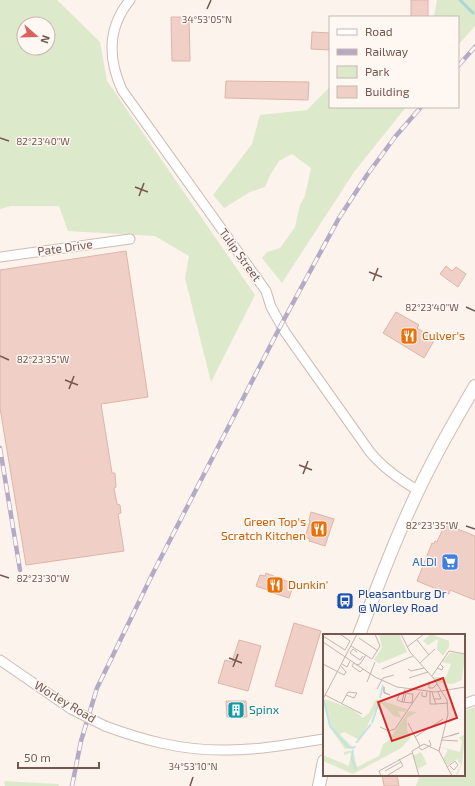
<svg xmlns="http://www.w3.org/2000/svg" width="475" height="786" font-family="'Exo 2',sans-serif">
  <rect width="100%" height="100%" fill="#fbf3ec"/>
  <!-- green -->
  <g fill="#dce9cb" fill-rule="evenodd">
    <path d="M0 0H57L100 42 107 81 255 295 211 382 185 278 189 256 155 236 68 231 59 206H11L0 209ZM24 24H48V48H24Z"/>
    <polygon points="437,0 475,0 475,26 458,45 458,17 434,17"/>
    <polygon points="330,87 330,107 406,107 354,172 282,283 262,258 267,252 280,248 295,227 300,205 305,196 311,168 292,154 279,161 270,175 265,187 250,192 224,208 213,195 252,144 260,115 307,110"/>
    <polygon points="475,707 475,786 416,786 420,775 464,775 464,711"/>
    <polygon points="4,781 58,784 59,786 5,786"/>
  </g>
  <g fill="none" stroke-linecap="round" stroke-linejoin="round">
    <!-- stream -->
    <polyline stroke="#a8d5d5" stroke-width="3" points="460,0 473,13"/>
  </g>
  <!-- building -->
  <g fill="#efcfc6" stroke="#e0b4a7">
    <rect x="411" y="0" width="17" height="17"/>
    <polygon points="171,17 189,17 190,61 172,61"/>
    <polygon points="312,32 330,33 330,50 311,49"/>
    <polygon points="226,81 309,82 308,100 225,98"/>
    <polygon points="126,251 148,397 101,404 112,473 115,473 116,487 114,488 117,504 120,505 121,513 118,514 124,551 26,565 0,408 0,270"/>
    <polygon points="446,266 452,271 456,267 466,274 458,287 440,274"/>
    <polygon points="396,312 419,325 417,328 435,339 424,358 383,333"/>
    <polygon points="311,512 334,519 325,546 309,541 310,539 305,537 310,521 309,520"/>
    <polygon points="445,524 475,536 475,600 450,590 449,594 417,581 432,543 434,544 435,541 437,542"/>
    <polygon points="266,573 294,584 289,598 273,593 273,592 256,586 260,575 265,576"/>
    <polygon points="294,623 321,631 302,694 275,686"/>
    <polygon points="239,640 261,646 248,691 218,683 225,660 232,662"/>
    <polygon points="226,701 246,701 247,717 227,717"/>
    <polygon points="382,775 397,775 399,786 384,786"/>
  </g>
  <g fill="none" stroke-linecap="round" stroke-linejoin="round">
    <!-- street casing -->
    <g stroke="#cfbcb4" stroke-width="11">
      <g id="street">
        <path d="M130 0C107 28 108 59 122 90L266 291 271 307 285 332 370 452C384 469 400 480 419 491"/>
        <polyline points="0,257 130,239"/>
        <polyline points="0,660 71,709"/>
        <polyline points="464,704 475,700"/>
        <path d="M105 726C143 740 180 750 221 750 255 751 290 744 324 739"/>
      </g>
    </g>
    <!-- secondary casing -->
    <g stroke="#d2bbb2" stroke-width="14">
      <g id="secondary">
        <path d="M359 635C381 577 403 518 432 463 445 437 460 412 475 386"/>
        <polyline points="319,786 324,761"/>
      </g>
    </g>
    <!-- street -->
    <use href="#street" stroke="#fff" stroke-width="9"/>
    <!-- secondary -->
    <use href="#secondary" stroke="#fff" stroke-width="12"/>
    <!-- rail casing -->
    <g stroke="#b4aac6" stroke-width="4.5">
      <g id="rail">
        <polyline points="458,66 475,47"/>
        <polyline points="0,448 20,570"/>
        <polyline points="72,786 81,741 97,688 153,573 281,325 339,218 367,175 395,137 421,107"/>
      </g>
    </g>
    <!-- rail -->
    <use href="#rail" stroke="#fef7f2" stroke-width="3" stroke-dasharray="9" stroke-linecap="butt"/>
    <!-- street-bridge casing -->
    <g stroke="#cfbcb4" stroke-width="11" stroke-linecap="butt">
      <polyline id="street-bridge" points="71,709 105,726"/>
    </g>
    <!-- street-bridge -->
    <use href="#street-bridge" stroke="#fff" stroke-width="9"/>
  </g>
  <!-- ticks -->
  <path fill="none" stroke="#755750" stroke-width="1.5" d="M207 9 211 0M0 138 9 141M135 187 148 192M139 196 144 183M369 272 382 277M373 281 378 268M466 307 475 311M0 356 9 360M65 380 78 385M69 389 74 376M299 465 312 470M303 474 308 461M466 526 475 529M0 575 9 578M229 658 242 663M233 667 238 654M190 786 193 777"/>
  <!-- icons -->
  <defs>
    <g id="restaurant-square" transform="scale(0.9)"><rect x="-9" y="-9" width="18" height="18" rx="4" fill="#e8710a" stroke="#fef7f2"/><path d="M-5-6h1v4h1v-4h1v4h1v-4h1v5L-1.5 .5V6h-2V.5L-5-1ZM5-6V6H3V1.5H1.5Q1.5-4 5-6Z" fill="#fff"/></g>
    <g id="supermarket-square" transform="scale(0.9)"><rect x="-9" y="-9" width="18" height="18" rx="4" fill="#3f7fe0" stroke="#fef7f2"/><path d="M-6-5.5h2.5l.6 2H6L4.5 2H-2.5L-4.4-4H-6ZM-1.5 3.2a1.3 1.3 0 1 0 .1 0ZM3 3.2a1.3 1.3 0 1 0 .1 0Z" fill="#fff"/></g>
    <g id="bus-square" transform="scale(0.9)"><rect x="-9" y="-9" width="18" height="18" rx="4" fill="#1a4fb4" stroke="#fef7f2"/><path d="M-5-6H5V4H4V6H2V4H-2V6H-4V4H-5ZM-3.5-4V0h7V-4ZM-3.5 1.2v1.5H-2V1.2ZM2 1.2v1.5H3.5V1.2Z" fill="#fff"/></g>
    <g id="building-square" transform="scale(0.9)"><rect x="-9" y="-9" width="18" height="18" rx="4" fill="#0f9aa8" stroke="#fef7f2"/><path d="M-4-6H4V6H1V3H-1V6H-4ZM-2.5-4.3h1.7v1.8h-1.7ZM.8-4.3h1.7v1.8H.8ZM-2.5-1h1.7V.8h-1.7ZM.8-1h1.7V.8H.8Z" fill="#fff"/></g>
  </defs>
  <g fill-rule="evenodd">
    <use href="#restaurant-square" x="409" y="336"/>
    <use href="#restaurant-square" x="319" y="529"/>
    <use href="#supermarket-square" x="450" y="562"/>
    <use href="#restaurant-square" x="275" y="585"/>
    <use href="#bus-square" x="345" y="601"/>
    <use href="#building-square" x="236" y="710"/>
  </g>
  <g text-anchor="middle" stroke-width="3" stroke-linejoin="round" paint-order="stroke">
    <!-- street labels -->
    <g font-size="12" fill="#755750" stroke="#fef7f2">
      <text transform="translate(65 248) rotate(-8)" y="4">Pate Drive</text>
      <text transform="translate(240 255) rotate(54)" y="4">Tulip Street</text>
      <text transform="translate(65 702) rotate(31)" y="4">Worley Road</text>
    </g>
    <!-- food labels -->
    <g font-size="12" fill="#c56008" stroke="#fef7f2" text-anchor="start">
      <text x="422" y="340">Culver's</text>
      <text x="306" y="526" text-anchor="end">Green Top's<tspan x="306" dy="14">Scratch Kitchen</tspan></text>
      <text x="288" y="589">Dunkin'</text>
    </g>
    <!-- shop labels -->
    <g font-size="12" fill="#366cbe" stroke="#fef7f2" text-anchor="end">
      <text x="437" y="566">ALDI</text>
    </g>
    <!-- transit labels -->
    <g font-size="12" fill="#164399" stroke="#fef7f2" text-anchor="start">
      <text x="358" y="598">Pleasantburg Dr<tspan x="358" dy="14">@ Worley Road</tspan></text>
    </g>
    <!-- culture labels -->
    <g font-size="12" fill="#0d838f" stroke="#fef7f2" text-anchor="start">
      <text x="249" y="714">Spinx</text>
    </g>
  </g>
  <!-- overview -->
  <g transform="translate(323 634)">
    <rect width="142" height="142" fill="#fbf3ec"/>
    <path d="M56 0H76L84 18 57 29 60 42 57 30 51 26 59 13ZM108 0 126 7V13L120 22 114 15 115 5 105 11 100 7ZM127 19 142 20 139 46 130 50 115 49 110 43H123L128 30 119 28ZM2 65 29 75 40 84 46 79 53 65 84 75 82 78 74 77 79 84 71 82 59 70 55 71 37 106 21 98 17 100 29 113 32 111 33 114 22 115 6 92ZM86 77 94 78 84 84V96L88 103 78 114 30 140 0 127V121L26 132 28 119 21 121V118L30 116 34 133 56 122 60 110 65 107ZM142 100 139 130 134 142H132L138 131 134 125 124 131 120 125 125 116 117 113 137 118 139 107 136 104ZM98 118 104 130 95 135 90 122Z" fill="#dce9cb"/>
    <path fill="none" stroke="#c1e4e3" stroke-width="2" d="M57 64 60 51M1 66 7 92 25 113 31 114M49 89 56 68M33 109 48 90M30 116 29 125 33 136"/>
    <path fill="none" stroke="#c5b5ae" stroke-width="1" d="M78 0 87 18 111 45 124 66 125 80 116 117 129 142M0 2 22 16 27 7 17 0M36 4 55 17M94 6 106 21M0 8 52 43 74 53 112 58 142 53M28 12 49 25 57 12 52 0M84 13 101 0M34 18 30 15 27 19 37 26 40 22M31 29 29 32 37 38 40 35M97 29 112 15M0 30 21 41 23 38 18 32M19 30 24 33 27 27M33 31 37 30 43 21M114 34 119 36 120 33 117 30M59 35 90 22M85 35 88 37 101 34M109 42 126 17 142 20M86 44 105 38M44 48 52 28M106 48V54H110L114 50M61 53V58L67 61 61 59ZM54 55 60 44 71 41M82 55 79 68 89 69 90 60H88M99 58V62L103 63 104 58M107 58V70H113M109 58 111 65H118L115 58M2 61 39 80M0 65 34 0M111 65 113 70 125 69M79 68 74 66 77 59 81 60M81 68 83 59 88 60M19 69 25 58 34 59 31 64 23 61M85 89 97 112M57 93 66 97 72 95 97 58M92 103 120 85M119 104 136 99 127 102M119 106 135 107M95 113 99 116 108 111 106 106M124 133 132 127 135 131 131 136 127 132M62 137 78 128M65 141 80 132 76 125M58 142 56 137 89 119M96 142 89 117 101 110 116 117 117 113"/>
    <path fill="#d62828" fill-opacity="0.15" stroke="#d62828" stroke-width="2" d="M120 44 134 84 69 107 55 68Z"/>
    <rect width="142" height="142" fill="none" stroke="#755750" stroke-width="2"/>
  </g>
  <g font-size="10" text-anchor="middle" fill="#755750" stroke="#fef7f2" stroke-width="3" stroke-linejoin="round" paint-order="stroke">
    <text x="207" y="23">34°53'05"N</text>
    <text x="43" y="145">82°23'40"W</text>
    <text x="432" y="311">82°23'40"W</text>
    <text x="43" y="363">82°23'35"W</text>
    <text x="432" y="529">82°23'35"W</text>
    <text x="43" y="582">82°23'30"W</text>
    <text x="193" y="770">34°53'10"N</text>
  </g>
  <!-- legend -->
  <rect x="329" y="16" width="130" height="92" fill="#fef7f2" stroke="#c7b7b1"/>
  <rect x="337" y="29" width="20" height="6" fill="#ffffff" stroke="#c7b7b1"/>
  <text x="365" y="36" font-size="12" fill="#755750">Road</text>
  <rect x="337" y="49" width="20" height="6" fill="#b4aac6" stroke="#c7b7b1"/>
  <text x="365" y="56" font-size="12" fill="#755750">Railway</text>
  <rect x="337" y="66" width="20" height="12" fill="#dce9cb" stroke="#c7b7b1"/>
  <text x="365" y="76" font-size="12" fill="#755750">Park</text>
  <rect x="337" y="86" width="20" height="12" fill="#efcfc6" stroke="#c7b7b1"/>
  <text x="365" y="96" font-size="12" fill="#755750">Building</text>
  <!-- north arrow -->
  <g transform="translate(36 36) rotate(110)"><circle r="19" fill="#fef7f2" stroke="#c7b7b1"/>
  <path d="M0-3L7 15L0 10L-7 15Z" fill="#da635c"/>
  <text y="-6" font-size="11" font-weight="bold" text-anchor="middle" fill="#755750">N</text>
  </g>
  <!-- scale -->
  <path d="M18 762v6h81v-6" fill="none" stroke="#755750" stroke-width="2"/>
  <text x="24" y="762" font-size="12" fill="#755750" stroke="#fef7f2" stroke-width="3" paint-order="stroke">50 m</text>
</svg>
